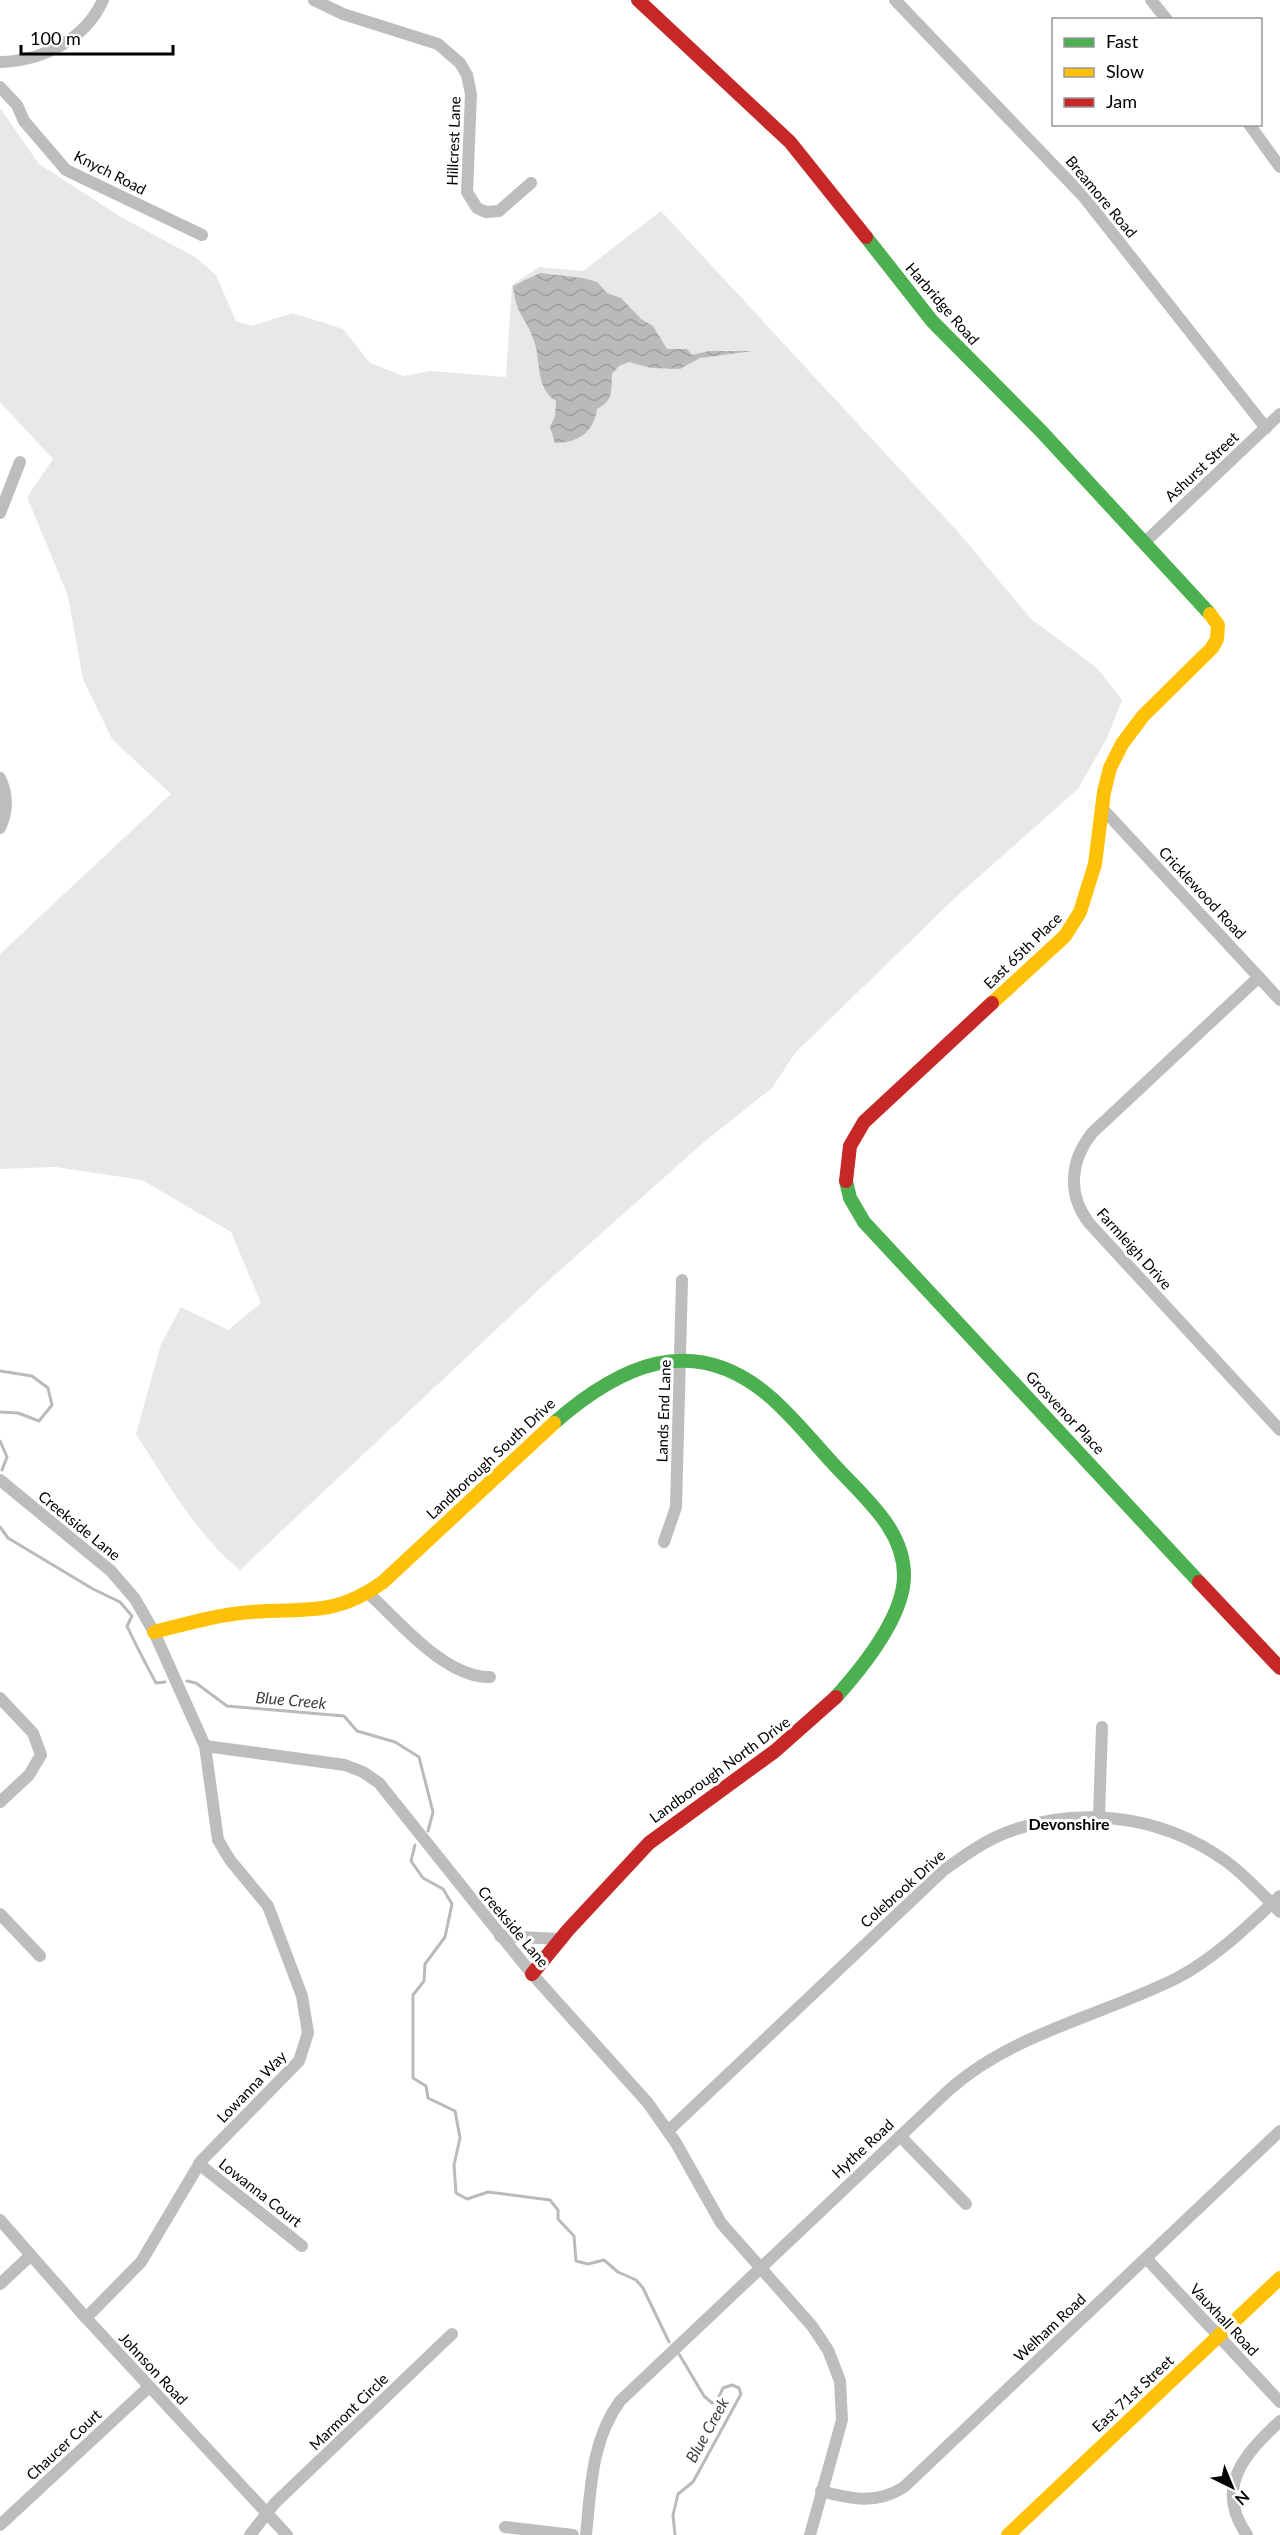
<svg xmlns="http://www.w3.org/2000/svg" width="1280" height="2535" font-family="Lato,sans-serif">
  <defs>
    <pattern id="water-waves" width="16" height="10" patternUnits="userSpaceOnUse" patternTransform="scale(1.5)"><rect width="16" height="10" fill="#bababa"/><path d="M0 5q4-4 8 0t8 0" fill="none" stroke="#9e9e9e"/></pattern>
  </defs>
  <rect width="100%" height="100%" fill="#fff"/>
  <!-- green -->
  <path fill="#e8e8e8" d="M0 108 39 164 121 217 195 257 216 275 236 321 251 326 293 313 343 329 370 363 404 376 430 371 506 377 512 285 539 267 583 271 661 211 959 533 1031 619 1097 668 1122 700 1107 738 1078 789 957 896 795 1053 772 1088 704 1142 549 1280 240 1570C195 1533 167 1482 136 1434L161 1344 181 1307 228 1330 261 1303 231 1232 142 1180 55 1167 0 1169V954L171 794 112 739 83 679 68 596 27 497 53 459 0 402Z"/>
  <!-- water -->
  <path fill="url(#water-waves)" d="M540 273 583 278 597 282 607 293 621 298 641 319 653 326 667 349H687L692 355 709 351H753L700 358 680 369 651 368 629 362 619 366 612 374C611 391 614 400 597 409 594 432 578 443 555 443L550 427 555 416 556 401C534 387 542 360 533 338 525 316 516 315 513 286Z"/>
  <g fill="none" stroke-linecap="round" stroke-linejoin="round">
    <!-- stream -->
    <g stroke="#bababa" stroke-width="3">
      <polyline points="0,1371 32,1376 48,1388 52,1405 39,1421 18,1413 0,1412"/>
      <polyline points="0,1441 7,1457 2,1470"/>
      <path d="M0 1527 8 1538 93 1589 120 1602 132 1616 127 1626C136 1646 146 1664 156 1683L165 1682"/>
      <polyline points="187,1681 196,1683 227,1706 344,1716 357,1731 395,1742 419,1757 433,1812 428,1831"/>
      <polyline points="415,1845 411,1861 423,1878 443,1889 452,1904 445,1937 425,1964 424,1981 413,1995 413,2078 426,2086 428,2098 455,2111 460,2138 454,2165 456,2193 467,2199 488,2192 550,2200 558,2210 558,2219 574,2236 576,2261 588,2264 604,2260 618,2272 636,2280 643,2288 669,2342"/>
      <polyline points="675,2535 673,2515 678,2494 693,2482 741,2394 739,2388 732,2385 723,2388 717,2401 712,2403 704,2396 679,2354"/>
    </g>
    <!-- street -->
    <g stroke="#bdbdbd" stroke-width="12">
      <polyline points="314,0 343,14 438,44 460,63 467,75 471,94 467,192 477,208 486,212 499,211 531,183"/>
      <polyline points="895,0 1083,196 1266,428"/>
      <polyline points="1151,0 1167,20"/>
      <path d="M0 62C42 61 85 40 103 0"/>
      <polyline points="0,87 17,105 24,121 66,170 202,235"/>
      <polyline points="1249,124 1280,167"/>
      <polyline points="0,513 20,462"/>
      <polyline points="1145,542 1280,414"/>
      <path d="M0 778C8 795 8 811 0 828"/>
      <polyline points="1101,807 1280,1000"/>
      <path d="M1259 977 1092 1133C1070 1161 1067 1194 1089 1223L1280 1430"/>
      <polyline points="0,1480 111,1571 135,1599 154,1632 205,1746 218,1840 230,1860 268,1906 302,1996 308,2033 299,2061 201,2161 141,2262 86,2318"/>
      <polyline points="664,1542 676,1507 682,1280"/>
      <path d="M368 1593C399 1621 445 1678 490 1677"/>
      <polyline points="0,1698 33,1733 41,1755 29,1775 0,1802"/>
      <polyline points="205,1746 345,1765 363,1772 379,1783 532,1974 648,2103 676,2143 721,2223 812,2326 828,2350 840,2381 842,2420 810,2535"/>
      <polyline points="1099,1817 1102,1727"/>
      <polyline points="0,1914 40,1956"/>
      <polyline points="500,1936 560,1939"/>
      <path d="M668 2131 944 1870C960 1859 975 1847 994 1838 1069 1803 1160 1813 1227 1862 1247 1877 1263 1895 1280 1912"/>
      <polyline points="900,2136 966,2204"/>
      <polyline points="199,2164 302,2246"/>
      <polyline points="0,2220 86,2318 287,2535"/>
      <polyline points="1146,2258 1280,2402"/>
      <polyline points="0,2284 30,2256"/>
      <path d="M821 2491C851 2499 876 2505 904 2487L1280 2131"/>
      <polyline points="0,2525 149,2387"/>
      <polyline points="505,2527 573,2535"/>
      <polyline points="250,2535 275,2503 452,2334"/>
      <path d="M586 2535C591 2488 591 2441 620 2401L949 2090C1013 2033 1101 2016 1177 1978 1216 1957 1248 1926 1280 1896"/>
      <path d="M1247 2535C1213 2487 1246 2453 1280 2421"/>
    </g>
    <!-- fast -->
    <g stroke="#4caf50" stroke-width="14">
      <polyline points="866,237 932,321 1041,431 1210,614"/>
      <polyline points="846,1181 850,1198 864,1222 1199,1582"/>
      <path d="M554 1423C619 1366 692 1331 768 1395 795 1418 816 1446 840 1471 868 1501 905 1532 904 1577 903 1617 862 1668 836 1697"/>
    </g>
    <!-- slow -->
    <g stroke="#ffc107" stroke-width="14">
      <polyline points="992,1003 1065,936 1080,912 1095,864 1104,792 1110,768 1122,744 1143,716 1212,648 1217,639 1218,625 1210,614"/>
      <path d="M154 1632C183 1625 211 1616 241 1613 299 1606 331 1620 383 1582L554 1423"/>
      <polyline points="1008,2535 1280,2278"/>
    </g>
    <!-- jam -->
    <g stroke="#c62828" stroke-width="14">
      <polyline points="638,0 790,142 866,237"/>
      <polyline points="846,1181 850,1146 864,1122 992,1003"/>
      <polyline points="1199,1582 1280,1668"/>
      <polyline points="532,1974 568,1930 649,1843 775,1751 836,1697"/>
    </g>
  </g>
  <g text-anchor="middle" stroke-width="6" stroke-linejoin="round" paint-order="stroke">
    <!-- street labels -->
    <g font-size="15" fill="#000" stroke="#fff">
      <text transform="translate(454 141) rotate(-88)" y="5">Hillcrest Lane</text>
      <text transform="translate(110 173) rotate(27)" y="5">Knych Road</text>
      <text transform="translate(1101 197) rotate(50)" y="5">Breamore Road</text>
      <text transform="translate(942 304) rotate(49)" y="5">Harbridge Road</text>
      <text transform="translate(1202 467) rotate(-43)" y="5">Ashurst Street</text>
      <text transform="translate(1202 893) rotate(47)" y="5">Cricklewood Road</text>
      <text transform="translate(1023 951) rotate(-44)" y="5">East 65th Place</text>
      <text transform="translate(1134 1249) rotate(48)" y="5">Farmleigh Drive</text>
      <text transform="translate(664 1411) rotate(-88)" y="5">Lands End Lane</text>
      <text transform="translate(1065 1413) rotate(47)" y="5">Grosvenor Place</text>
      <text transform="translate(491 1459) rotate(-43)" y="5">Landborough South Drive</text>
      <text transform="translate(79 1526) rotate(39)" y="5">Creekside Lane</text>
      <text transform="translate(720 1770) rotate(-36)" y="5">Landborough North Drive</text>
      <text transform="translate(903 1889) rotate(-42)" y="5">Colebrook Drive</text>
      <text transform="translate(513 1927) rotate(50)" y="5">Creekside Lane</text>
      <text transform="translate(252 2087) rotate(-46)" y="5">Lowanna Way</text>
      <text transform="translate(863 2149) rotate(-43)" y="5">Hythe Road</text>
      <text transform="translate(260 2193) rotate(38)" y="5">Lowanna Court</text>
      <text transform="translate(1224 2320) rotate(47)" y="5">Vauxhall Road</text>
      <text transform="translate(1050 2328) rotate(-43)" y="5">Welham Road</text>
      <text transform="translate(153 2369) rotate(47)" y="5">Johnson Road</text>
      <text transform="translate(1133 2394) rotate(-43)" y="5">East 71st Street</text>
      <text transform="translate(349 2412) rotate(-44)" y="5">Marmont Circle</text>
      <text transform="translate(64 2445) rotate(-43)" y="5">Chaucer Court</text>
    </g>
    <!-- water labels -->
    <g font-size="16" font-style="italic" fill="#3e3e3e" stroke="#fff">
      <text transform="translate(291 1700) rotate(5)" y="6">Blue Creek</text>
      <text transform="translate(707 2430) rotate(-61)" y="6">Blue Creek</text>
    </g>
    <!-- neighbourhood labels -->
    <g font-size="16" font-weight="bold" fill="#000" stroke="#fff">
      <text x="1069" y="1830">Devonshire</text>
    </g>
  </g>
  <!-- legend -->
  <rect x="1052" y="18" width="210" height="108" fill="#ffffff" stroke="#999999" stroke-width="1.5"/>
  <rect x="1064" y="38" width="30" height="9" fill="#4caf50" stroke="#999999" stroke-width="1.5"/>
  <text x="1106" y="48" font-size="18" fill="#000000">Fast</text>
  <rect x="1064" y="68" width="30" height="9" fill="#ffc107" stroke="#999999" stroke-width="1.5"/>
  <text x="1106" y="78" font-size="18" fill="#000000">Slow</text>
  <rect x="1064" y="98" width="30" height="9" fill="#c62828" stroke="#999999" stroke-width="1.5"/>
  <text x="1106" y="108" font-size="18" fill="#000000">Jam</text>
  <!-- north arrow -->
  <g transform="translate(1232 2487) rotate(137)" stroke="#ffffff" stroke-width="4.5" paint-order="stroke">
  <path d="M0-4.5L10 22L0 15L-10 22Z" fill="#000000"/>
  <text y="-9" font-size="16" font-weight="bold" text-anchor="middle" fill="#000000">N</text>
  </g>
  <!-- scale -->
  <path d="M21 45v9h152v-9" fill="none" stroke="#000000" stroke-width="3"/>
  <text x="30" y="45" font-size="18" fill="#000000" stroke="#ffffff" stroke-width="4.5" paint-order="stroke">100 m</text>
</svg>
